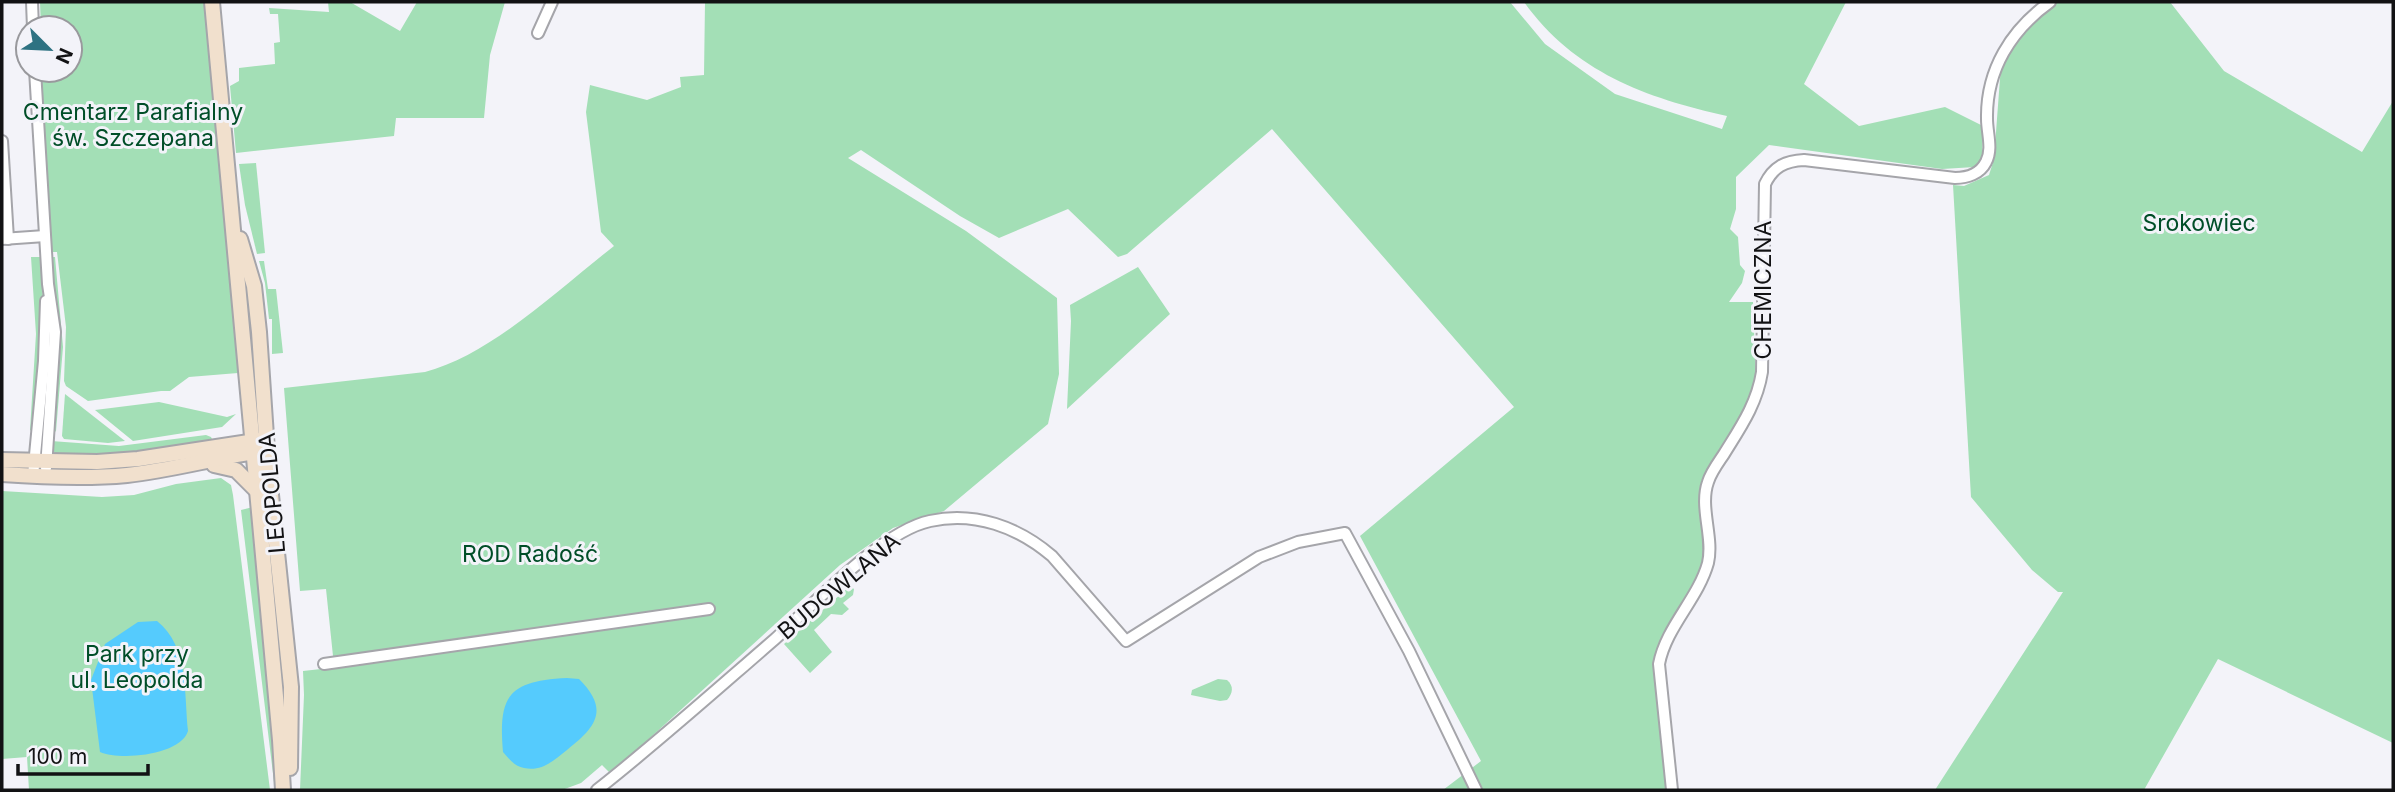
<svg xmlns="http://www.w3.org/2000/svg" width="2395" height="792" font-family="Inter,sans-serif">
  <rect width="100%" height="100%" fill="#f3f3f9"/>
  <!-- green -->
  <g fill="#a3dfb6">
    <polygon points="40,2 205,2 238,373 189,377 170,391 161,391 88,401 66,386 64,381 66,327 57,252 50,252 41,70 70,70 70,28 41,28"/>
    <polygon points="328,2 350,2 400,31 417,2 505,2 490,55 484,118 396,118 394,136 236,153 230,86 239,81 239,68 275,64 274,43 280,42 278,14 270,14 269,8 329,12"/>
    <path d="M705 2H1510L1545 44 1615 94 1722 129 1727 116C1646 98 1574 72 1524 2H1846L1804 84 1859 126 1945 107 1983 126 1982 163 1975 167 1942 169 1769 145 1736 177V209L1730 229 1738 237 1740 265 1745 271 1742 283 1729 302H1753L1756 385 1745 412 1703 486 1705 554 1698 576 1653 662 1668 790H1443L1481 761 1360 536 1514 407 1272 129 1127 254 1118 257 1068 209 999 238 960 216 861 150 848 158 966 231 1057 298 1059 374 1048 424 944 511 893 528 840 565 640 747 609 772 602 765 581 783 562 790H300L304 695 303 671 330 668 329 659 333 656 326 589 300 591 284 388 425 372C491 355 560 288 614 246L601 232 586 112 590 85 647 100 681 87 680 77 704 75Z"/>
    <polygon points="2047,2 2170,2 2224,71 2362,152 2393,101 2393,743 2218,659 2144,790 1935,790 2063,592 2058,592 2032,570 1971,497 1953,185 1964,186 1989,175 1994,159 2001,65"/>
    <polygon points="256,163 265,253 257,254 245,205 239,164"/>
    <polygon points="31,257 41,257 43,298 33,432 30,430 36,334"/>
    <polygon points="51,257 55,257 63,347 56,431 52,434 53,287"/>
    <polygon points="259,261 264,261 268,289 276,289 283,353 272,354 272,319 269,319 265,283"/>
    <polygon points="1138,267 1170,314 1067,409 1071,321 1070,305"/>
    <polygon points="65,394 125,441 108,443 64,439 62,436"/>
    <polygon points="159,402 227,417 236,414 222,427 133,441 95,410"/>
    <polygon points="206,435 211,437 214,443 148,453 60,456 54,452 51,441 119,446"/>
    <polygon points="221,478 231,485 233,495 270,790 29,790 27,757 2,759 2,491 102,497 134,495 176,484"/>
    <path d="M253 507C255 529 258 550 259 572 260 597 259 618 266 643L280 790H275L241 510Z"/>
    <polygon points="850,586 854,589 853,595 843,603 849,609 842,615 831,614 814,630 832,652 810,673 784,644"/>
    <path d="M1218 679 1227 680C1234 686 1233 693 1227 700L1220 701 1191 695 1192 690Z"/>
  </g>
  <!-- water -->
  <g fill="#55cbfd">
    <path d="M157 621C189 646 184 694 188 731 181 755 121 761 100 752L91 680 105 644 138 622Z"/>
    <path d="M567 678 579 679C610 710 596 727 567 750 554 760 542 772 524 768 514 766 509 759 503 752 498 695 509 681 567 678Z"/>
  </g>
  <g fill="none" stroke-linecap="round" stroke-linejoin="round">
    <!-- street casing -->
    <g stroke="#a5a5aa" stroke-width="14">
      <g id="street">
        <polyline points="32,2 33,28"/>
        <polyline points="538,33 552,2"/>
        <polyline points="35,70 48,284 55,332 46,468"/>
        <polyline points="2,141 8,239"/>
        <polyline points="2,239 45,236"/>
        <polyline points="33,476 44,361 46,301"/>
        <polyline points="324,664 709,609"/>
        <path d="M597 790C658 742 716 690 775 639 813 605 882 531 930 521 975 511 1018 527 1052 556L1126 641 1259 557 1298 542 1345 533 1409 651 1476 790"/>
        <path d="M1672 790 1659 664C1666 627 1698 599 1708 563 1714 537 1699 507 1708 482 1711 472 1718 463 1724 454 1740 428 1757 404 1762 372L1765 184C1773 167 1785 161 1804 160L1955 178C1967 178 1980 174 1986 162 1993 149 1987 133 1987 119 1986 70 2011 30 2050 2"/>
      </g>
    </g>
    <!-- secondary casing -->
    <g stroke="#a5a5aa" stroke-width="18">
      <g id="secondary">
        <polyline points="212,2 280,740 283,790"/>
        <polyline points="240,239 254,286 259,332 268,466 291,687 290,768"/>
        <polyline points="2,460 97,462 138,459 261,440"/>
        <polyline points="214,465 236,470 255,489"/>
        <path d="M2 474C44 477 85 479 127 475 173 470 217 457 262 451"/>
      </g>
    </g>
    <!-- street -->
    <use href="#street" stroke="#fff" stroke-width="10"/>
    <!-- secondary -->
    <use href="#secondary" stroke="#f1e0cd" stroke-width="14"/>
  </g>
  <g text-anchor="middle" stroke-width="6" stroke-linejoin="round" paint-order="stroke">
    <!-- park labels -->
    <g font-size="23" fill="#004e28" stroke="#f3f3f9">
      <text x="133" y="120">Cmentarz Parafialny<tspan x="133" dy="26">św. Szczepana</tspan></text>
      <text x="2199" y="231">Srokowiec</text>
      <text x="530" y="562">ROD Radość</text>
      <text x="137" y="662">Park przy<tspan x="137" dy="26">ul. Leopolda</tspan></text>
    </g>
    <!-- street labels -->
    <g font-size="23" fill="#121214" stroke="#f3f3f9">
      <text transform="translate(1763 290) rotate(-90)" y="8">CHEMICZNA</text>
      <text transform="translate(272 493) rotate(-95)" y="8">LEOPOLDA</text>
      <text transform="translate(839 586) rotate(-40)" y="8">BUDOWLANA</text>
    </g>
  </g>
  <!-- border -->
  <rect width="2395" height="792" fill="none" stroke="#121214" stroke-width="7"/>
  <!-- north arrow -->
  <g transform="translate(49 49) rotate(114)"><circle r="33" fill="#f3f3f9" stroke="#99999d" stroke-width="2"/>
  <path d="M0-5L12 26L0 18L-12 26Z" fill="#2e7282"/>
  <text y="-10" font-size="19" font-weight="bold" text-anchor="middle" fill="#121214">N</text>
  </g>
  <!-- scale -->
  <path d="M18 764v10h130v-10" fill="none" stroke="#121214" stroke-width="3.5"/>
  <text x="28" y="764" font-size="21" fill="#121214" stroke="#f3f3f9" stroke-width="5" paint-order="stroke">100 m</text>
</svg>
